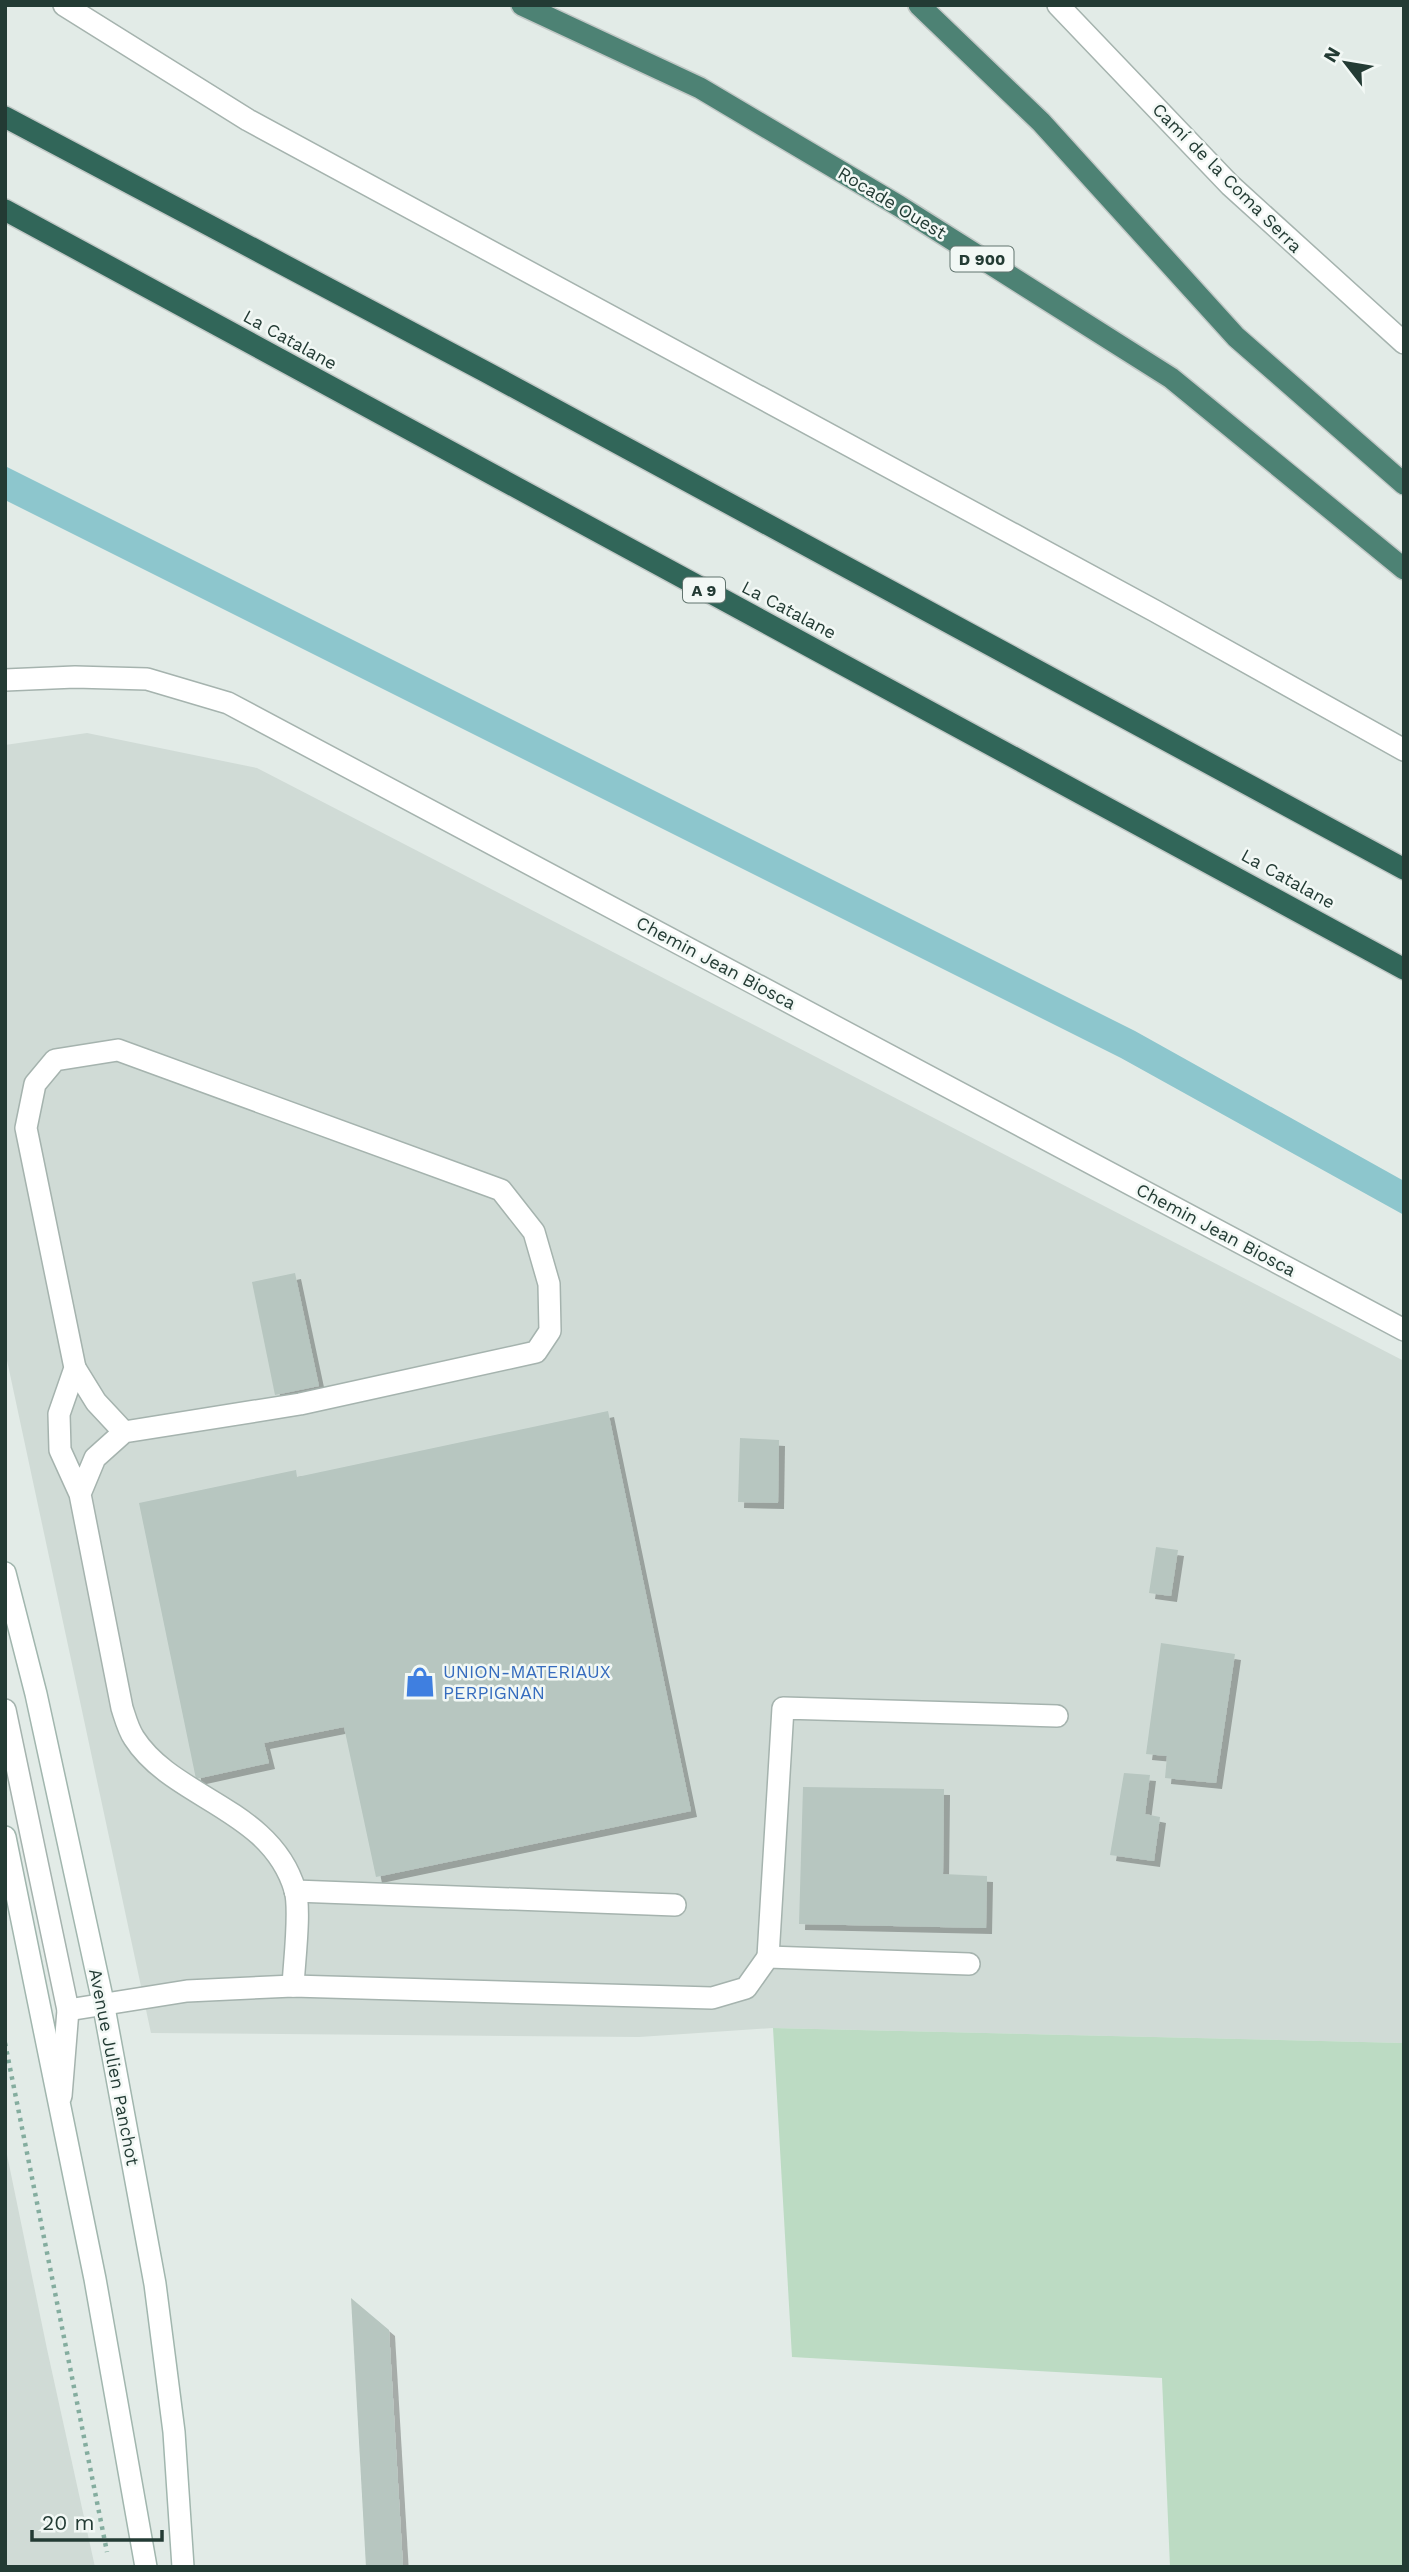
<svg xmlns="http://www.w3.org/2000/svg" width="1409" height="2572" font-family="'Work Sans',sans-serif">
  <defs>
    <filter id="shadow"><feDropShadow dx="6" dy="6" stdDeviation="0" flood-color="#0004"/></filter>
  </defs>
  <rect width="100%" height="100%" fill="#e2ebe7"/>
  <!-- built -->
  <g fill="#d0dbd6">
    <polygon points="87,733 257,768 1404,1361 1404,2043 773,2028 639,2037 151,2033 5,1351 5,745"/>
    <polygon points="5,2145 47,2349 95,2567 5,2567"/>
  </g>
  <!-- green -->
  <polygon fill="#bcdbc3" points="773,2028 1404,2043 1404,2567 1170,2567 1162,2378 792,2357"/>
  <!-- water -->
  <polygon fill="#8dc6cd" points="5,466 1135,1031 1404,1181 1404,1215 1121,1058 5,500"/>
  <!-- building -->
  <g fill="#b7c6c0" filter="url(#shadow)">
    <polygon points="295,1273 319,1386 275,1395 252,1282"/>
    <polygon points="608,1411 691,1811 376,1877 344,1727 264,1743 269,1763 196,1779 139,1503 296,1470 297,1477"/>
    <polygon points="740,1438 779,1440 778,1503 738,1502"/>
    <polygon points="1156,1547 1178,1550 1171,1596 1149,1593"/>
    <polygon points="1161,1643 1235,1654 1216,1783 1165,1778 1167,1756 1146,1754"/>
    <polygon points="1124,1773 1150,1775 1145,1814 1160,1817 1154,1861 1110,1855"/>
    <polygon points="803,1787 944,1789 943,1874 987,1876 986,1928 799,1924"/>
    <polygon points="351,2298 389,2330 403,2567 366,2567"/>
  </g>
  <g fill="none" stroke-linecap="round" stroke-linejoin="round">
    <!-- service casing -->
    <g stroke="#a5b3ae" stroke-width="24">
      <g id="service">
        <polyline points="64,5 248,120 1155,611 1404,750"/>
        <polyline points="75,1368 96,1402 124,1432"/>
        <path d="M80 1494 95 1458 124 1432 300 1404 536 1352 550 1331 549 1284 534 1232 501 1190 118 1050 55 1060 35 1084 26 1128 75 1368 59 1414 60 1450 80 1494 122 1708C125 1717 128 1729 134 1738 173 1799 271 1808 295 1890 301 1910 294 1963 293 1986"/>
        <polyline points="5,1710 68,2010 61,2096"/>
        <polyline points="295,1891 675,1905"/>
        <polyline points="768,1957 783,1708 1057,1716"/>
        <polyline points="68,2010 187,1991 293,1986 712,1998 746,1988 768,1957 969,1964"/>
      </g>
    </g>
    <!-- minor casing -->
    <g stroke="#a5b3ae" stroke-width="24">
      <g id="minor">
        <polyline points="1058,5 1230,185 1404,343"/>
        <polyline points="5,680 75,677 147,679 228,703 1404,1330"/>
      </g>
    </g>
    <!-- secondary casing -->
    <g stroke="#a1b6ae" stroke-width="24">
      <g id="secondary">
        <polyline points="5,1573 36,1694 103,2002 155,2284 174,2432 183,2567"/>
        <polyline points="5,1837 95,2279 146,2567"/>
      </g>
    </g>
    <!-- trunk casing -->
    <g stroke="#c1c8c6" stroke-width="24">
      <g id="trunk">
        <polyline points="522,5 700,88 899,206 1171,378 1404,569"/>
        <polyline points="919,5 1041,122 1236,337 1404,484"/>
      </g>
    </g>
    <!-- motorway casing -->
    <g stroke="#c1c8c6" stroke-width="24">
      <g id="motorway">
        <polyline points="5,117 486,372 1404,869"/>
        <polyline points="5,210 1404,969"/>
      </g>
    </g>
    <!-- path -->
    <polyline stroke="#84ad9f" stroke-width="4.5" stroke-dasharray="3.5 5" stroke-linecap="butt" points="5,2043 107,2552"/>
    <!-- service -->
    <use href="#service" stroke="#fff" stroke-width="21"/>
    <!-- minor -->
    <use href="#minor" stroke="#fff" stroke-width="21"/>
    <!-- secondary -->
    <use href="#secondary" stroke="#fff" stroke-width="21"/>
    <!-- trunk -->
    <use href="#trunk" stroke="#4d8274" stroke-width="21"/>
    <!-- motorway -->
    <use href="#motorway" stroke="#316659" stroke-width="21"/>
  </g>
  <!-- icons -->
  <defs>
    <g id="shop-bare" transform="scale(2.415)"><path d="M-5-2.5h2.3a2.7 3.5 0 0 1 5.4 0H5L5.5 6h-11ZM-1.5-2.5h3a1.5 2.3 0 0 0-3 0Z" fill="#3f7fe0" stroke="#f2f8f5" stroke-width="2.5" paint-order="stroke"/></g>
  </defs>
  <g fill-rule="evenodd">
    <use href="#shop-bare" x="420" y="1682"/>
  </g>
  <g text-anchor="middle" stroke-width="5" stroke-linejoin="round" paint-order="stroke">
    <!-- shield labels -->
    <g fill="#f2f8f5" stroke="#61746e" stroke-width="2">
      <rect x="950.5" y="246.5" width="63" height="25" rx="5"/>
      <rect x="683" y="577.5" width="42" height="25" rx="5"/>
    </g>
    <g font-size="16" font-weight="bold" fill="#233b34">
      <text x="982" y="265">D 900</text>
      <text x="704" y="596">A 9</text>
    </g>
    <!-- street labels -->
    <g font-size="18" fill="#233b34" stroke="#f2f8f5">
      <text transform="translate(1227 178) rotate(45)" y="6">Camí de la Coma Serra</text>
      <text transform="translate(892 203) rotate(31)" y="6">Rocade Ouest</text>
      <text transform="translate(290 340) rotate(29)" y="6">La Catalane</text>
      <text transform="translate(789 610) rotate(28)" y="6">La Catalane</text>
      <text transform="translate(1288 879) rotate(29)" y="6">La Catalane</text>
      <text transform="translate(716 963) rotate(28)" y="6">Chemin Jean Biosca</text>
      <text transform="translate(1216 1230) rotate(28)" y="6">Chemin Jean Biosca</text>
      <text transform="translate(114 2067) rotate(79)" y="6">Avenue Julien Panchot</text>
    </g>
    <!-- shop labels -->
    <g font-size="18" fill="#366cbe" stroke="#f2f8f5" text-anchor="start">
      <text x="443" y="1678">UNION-MATERIAUX<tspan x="443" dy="21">PERPIGNAN</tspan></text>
    </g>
  </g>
  <!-- border -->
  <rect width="1409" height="2572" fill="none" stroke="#233b34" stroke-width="14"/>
  <!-- north arrow -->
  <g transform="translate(1346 63) rotate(301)" stroke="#f2f8f5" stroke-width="5" paint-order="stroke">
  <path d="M0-5L12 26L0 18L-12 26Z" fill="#233b34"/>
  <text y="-10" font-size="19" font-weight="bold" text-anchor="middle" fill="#233b34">N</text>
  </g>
  <!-- scale -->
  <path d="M32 2530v10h130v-10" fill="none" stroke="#233b34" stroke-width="3.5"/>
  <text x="42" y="2530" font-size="21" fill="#233b34" stroke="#f2f8f5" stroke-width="5" paint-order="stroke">20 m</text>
</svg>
